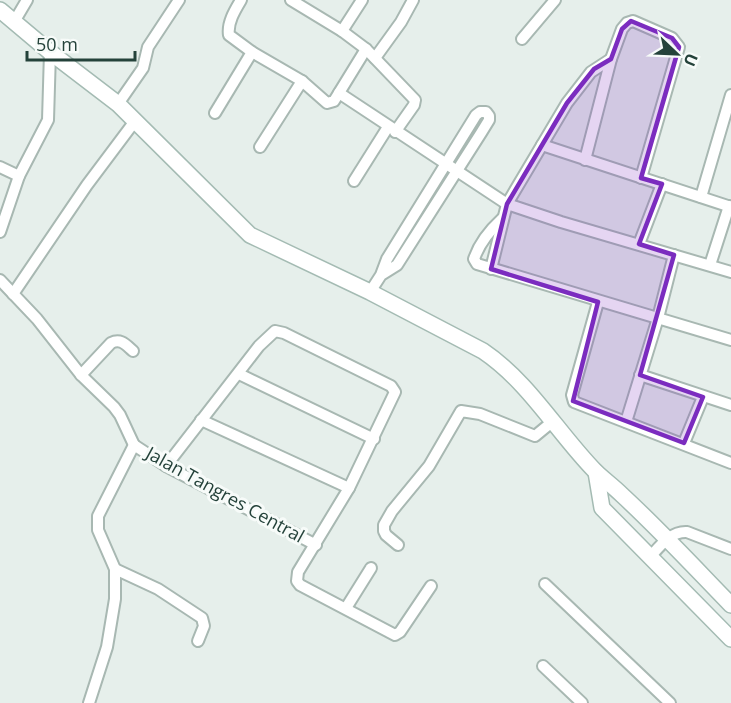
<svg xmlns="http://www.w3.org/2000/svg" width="731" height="703" font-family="'Open Sans',sans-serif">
  <rect width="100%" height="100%" fill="#e6efeb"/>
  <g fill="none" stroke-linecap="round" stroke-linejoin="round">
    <!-- street casing -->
    <g stroke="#a8b8b2" stroke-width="14">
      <g id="street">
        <path d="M241 0C235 10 227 23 229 35L252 52 302 81 327 103 334 101 366 49"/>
        <polyline points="291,0 342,31 366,49 415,100 414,105 395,132"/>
        <polyline points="14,22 27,0"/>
        <polyline points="342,31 362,0"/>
        <polyline points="522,39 555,0"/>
        <polyline points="375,58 401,22 413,0"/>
        <polyline points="339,93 507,204 561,222 731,272"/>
        <polyline points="118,104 143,68 148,47 179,0"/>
        <polyline points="215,113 252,52"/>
        <polyline points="542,145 731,207"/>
        <polyline points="260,147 302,81"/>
        <polyline points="585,160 611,59 622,29 627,23 633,21 672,38 679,47 641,178"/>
        <polyline points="0,167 19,176"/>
        <polyline points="354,181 388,127"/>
        <polyline points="701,197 731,95"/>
        <path d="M502 219C490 230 479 244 474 259L477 264 731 340"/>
        <polyline points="0,232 19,176 48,120 50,52"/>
        <polyline points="639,244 662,184"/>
        <polyline points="710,265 729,206"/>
        <polyline points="491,269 507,204 567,103 591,72 611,59"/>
        <polyline points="0,280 37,319 81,375 114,407 120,415 134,445"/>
        <polyline points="370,292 381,275 387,259 476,115 480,112 486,112 489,116 489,120 481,133 397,265 381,275"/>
        <polyline points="13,294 87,185 135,121"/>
        <polyline points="598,302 572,395 574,402 731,463"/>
        <polyline points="239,374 374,439"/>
        <path d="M81 375 111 343C121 338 126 345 133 351"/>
        <polyline points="640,375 731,405"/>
        <polyline points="201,420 349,488"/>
        <polyline points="626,422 658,318 674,255"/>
        <polyline points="684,443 703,397"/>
        <polyline points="134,445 166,466 316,545"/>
        <polyline points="166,466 259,346 275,331 284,333 391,386 395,392 349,488 298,572 297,581 300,585 395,635 400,632 431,586"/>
        <polyline points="398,545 386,535 384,531 384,525 392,511 429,466 461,411 480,414 535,436 552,422"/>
        <path d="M650 557C660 546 671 531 687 532L731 549"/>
        <polyline points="115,569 158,589 202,618 204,626 198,641"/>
        <polyline points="545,584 670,703"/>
        <polyline points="346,608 371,568"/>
        <polyline points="543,666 582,703"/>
        <polyline points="89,703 107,647 115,599 115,569 98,530 98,516 134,445"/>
      </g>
    </g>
    <!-- secondary casing -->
    <g stroke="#a4bbb3" stroke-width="18">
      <g id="secondary">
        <path d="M0 10 50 52 118 104 250 235 370 292 483 351C529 382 557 432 595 471 603 479 613 486 622 495 660 530 695 568 731 605"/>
        <polyline points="596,472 602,508 731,639"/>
      </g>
    </g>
    <!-- street -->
    <use href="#street" stroke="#fff" stroke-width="10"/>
    <!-- secondary -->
    <use href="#secondary" stroke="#fff" stroke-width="15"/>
  </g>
  <!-- marked area -->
  <path fill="#7b2cbf" fill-opacity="0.2" stroke="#7b2cbf" stroke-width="4.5" stroke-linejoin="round" d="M631 21 672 38 679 47 641 178 662 184 639 244 674 255 640 375 703 397 684 443 573 401 598 302 491 269 507 204 567 103 594 69 611 59 622 29Z"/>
  <g text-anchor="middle" stroke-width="6" stroke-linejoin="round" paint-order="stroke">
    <!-- street labels -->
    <g font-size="18" fill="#24423a" stroke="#f7fbf9">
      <text transform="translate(225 495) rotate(29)" y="6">Jalan Tangres Central</text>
    </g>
  </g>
  <!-- north arrow -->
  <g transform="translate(677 54) rotate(113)" stroke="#f7fbf9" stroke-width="4.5" paint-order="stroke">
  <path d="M0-4.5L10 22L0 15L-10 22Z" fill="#24423a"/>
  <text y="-9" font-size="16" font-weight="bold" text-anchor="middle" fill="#24423a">U</text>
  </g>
  <!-- scale -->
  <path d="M27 51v9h108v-9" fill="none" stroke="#24423a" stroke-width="3"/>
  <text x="36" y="51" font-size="18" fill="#24423a" stroke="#f7fbf9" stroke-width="4.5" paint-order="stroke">50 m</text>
</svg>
